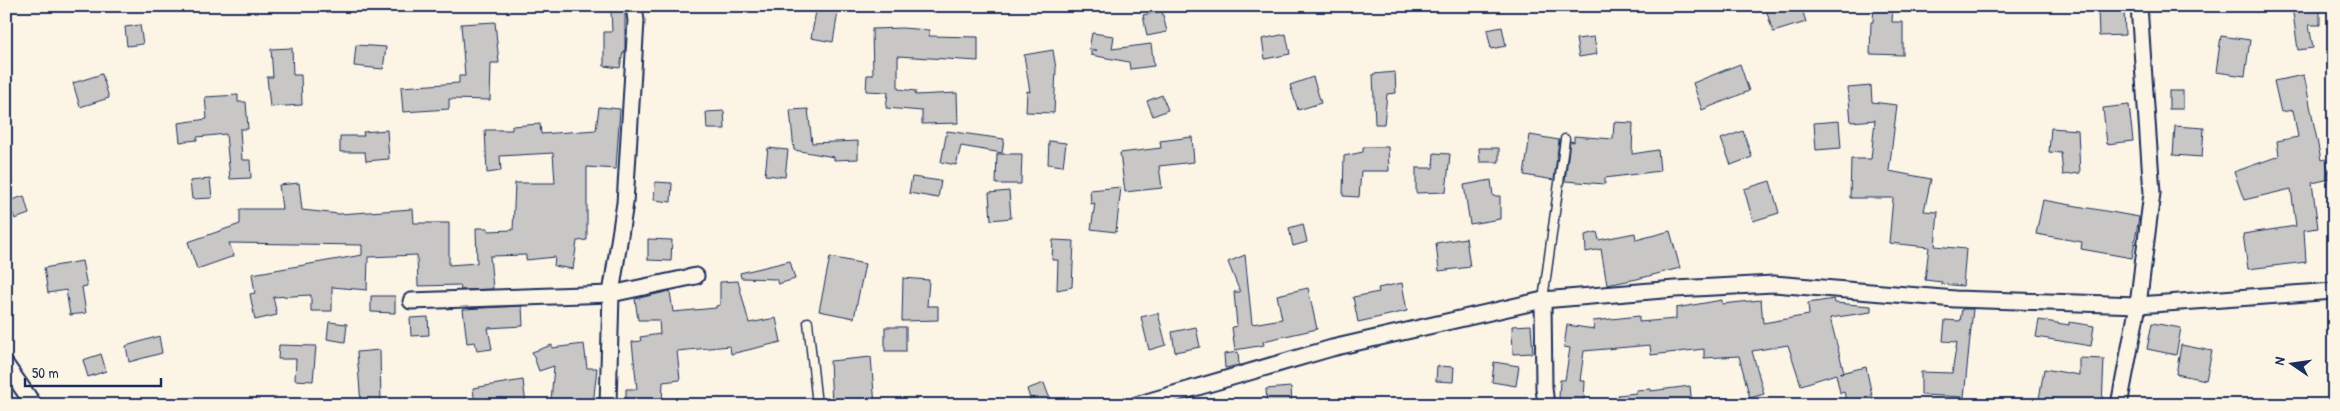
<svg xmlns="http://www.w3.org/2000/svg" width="2340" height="411" font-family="'Patrick Hand',sans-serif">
  <rect width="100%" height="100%" fill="#fcf5e5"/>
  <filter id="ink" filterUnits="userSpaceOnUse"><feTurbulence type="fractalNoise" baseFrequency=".02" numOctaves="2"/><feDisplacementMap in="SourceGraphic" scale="10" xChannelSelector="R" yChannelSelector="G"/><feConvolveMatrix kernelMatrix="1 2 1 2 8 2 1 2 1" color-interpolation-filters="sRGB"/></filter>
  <g filter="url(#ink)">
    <!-- building -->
    <g fill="#c8c7c6" stroke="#1b2f5e">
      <polygon points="817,6 839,6 833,42 811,38"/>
      <polygon points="1765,6 1801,6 1806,22 1773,32"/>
      <polygon points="1874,6 1893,6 1892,22 1903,22 1903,55 1870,54 1871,22 1873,22"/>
      <polygon points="2292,6 2320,6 2320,25 2309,25 2313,48 2298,50"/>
      <polygon points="2124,8 2125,35 2099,36 2098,9"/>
      <polygon points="625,9 625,52 623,52 620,68 604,66 604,32 612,32 611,10"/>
      <polygon points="1162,11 1167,32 1147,36 1143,15"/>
      <polygon points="495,22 499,63 491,63 490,100 449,99 449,109 403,112 401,87 459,83 459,76 465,76 461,24"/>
      <polygon points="140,25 143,44 127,46 125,27"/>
      <polygon points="1502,27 1506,46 1491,49 1487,30"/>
      <polygon points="902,28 929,30 929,36 978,37 978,61 898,56 898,89 916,91 915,95 957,93 958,123 922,124 922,111 886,108 888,92 866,91 867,75 873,75 872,29"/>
      <polygon points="1092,33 1114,36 1112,49 1151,44 1154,66 1130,69 1129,62 1091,55 1091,51 1097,50 1089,49"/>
      <polygon points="1286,34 1290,54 1265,59 1262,39"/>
      <polygon points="2221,36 2250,40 2245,76 2216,72"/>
      <polygon points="1594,37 1597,54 1579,57 1576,39"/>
      <polygon points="356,45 386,47 383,69 354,66"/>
      <polygon points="292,48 293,75 301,75 302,105 270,107 267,77 273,77 271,49"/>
      <polygon points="1053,50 1056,69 1054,113 1026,112 1027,91 1030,92 1024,55"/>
      <polygon points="1740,64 1749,91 1702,110 1693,83"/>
      <polygon points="1395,72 1396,93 1387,94 1384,124 1375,124 1373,74"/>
      <polygon points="102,74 109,98 80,107 73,83"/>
      <polygon points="2304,75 2321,160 2326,159 2330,179 2312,183 2318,228 2304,230 2306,262 2248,269 2243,234 2296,226 2291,189 2244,200 2234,172 2279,156 2277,141 2298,137 2293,110 2281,112 2274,81"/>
      <polygon points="1313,77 1321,103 1298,110 1290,85"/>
      <polygon points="1871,86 1872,102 1897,105 1889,171 1931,179 1924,211 1938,212 1935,246 1966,249 1963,286 1941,284 1942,282 1925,280 1929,247 1889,243 1893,198 1850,198 1851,159 1871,159 1875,120 1851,122 1848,88"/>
      <rect x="2169" y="91" width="14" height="18"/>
      <polygon points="238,95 238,102 246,102 248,129 240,129 242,160 250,160 251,178 230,179 226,134 197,137 197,140 180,142 178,123 207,119 205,97"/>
      <polygon points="1162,95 1168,110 1153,116 1147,101"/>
      <polygon points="2129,105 2133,141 2107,144 2103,108"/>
      <polygon points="599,107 620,109 616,169 587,167 587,240 577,241 573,269 554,266 555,257 526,260 526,255 490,256 493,289 461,290 460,285 418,286 417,255 368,257 367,290 332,287 332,311 311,311 311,295 273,297 277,315 255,320 250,294 255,293 252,274 362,255 362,245 229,243 234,256 197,269 188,242 240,224 240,209 282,209 279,185 299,183 302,210 339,214 413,209 414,223 449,223 449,265 477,263 476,228 488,228 488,231 513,230 515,183 555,183 553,153 500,156 501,171 487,173 485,130 512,130 512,126 540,124 541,134 596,130"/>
      <polygon points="808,109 812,143 858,141 858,159 834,160 834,157 794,150 790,110"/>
      <polygon points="724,111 725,129 707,129 706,112"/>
      <polygon points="1839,121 1841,148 1816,150 1814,123"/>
      <polygon points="1614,122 1633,123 1632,154 1658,150 1660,171 1605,178 1605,184 1565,181 1570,141 1574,142 1574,136 1613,139"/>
      <polygon points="2175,126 2204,128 2202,157 2173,155"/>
      <polygon points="2051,128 2078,130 2080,173 2063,175 2061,153 2049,152"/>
      <polygon points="387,130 389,159 366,161 365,152 340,152 340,136 364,136 363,132"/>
      <polygon points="947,131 1004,139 1002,153 961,146 956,165 941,162"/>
      <polygon points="1743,131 1752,157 1731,165 1721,139"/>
      <polygon points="1530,135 1559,140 1554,180 1524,175"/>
      <polygon points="1192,137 1194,162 1159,166 1162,188 1125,192 1120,153 1161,148 1160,141"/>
      <polygon points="1049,141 1066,143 1063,166 1048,164"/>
      <polygon points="1363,147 1388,147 1389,171 1361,171 1359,197 1343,196 1344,156 1363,152"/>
      <polygon points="768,148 788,150 785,177 765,175"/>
      <polygon points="1479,148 1499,148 1499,162 1480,162"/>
      <polygon points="1434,153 1450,154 1446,192 1416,193 1416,168 1433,168"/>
      <polygon points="997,154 1022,154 1021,184 996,184"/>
      <polygon points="912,177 941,181 938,198 909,193"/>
      <polygon points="210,179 212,198 192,199 190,181"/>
      <polygon points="1491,180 1493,196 1500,196 1500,219 1470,224 1464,185"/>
      <polygon points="1770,181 1779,213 1753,221 1744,189"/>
      <polygon points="655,182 672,183 671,202 654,200"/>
      <polygon points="1121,187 1116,232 1091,229 1095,203 1091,204 1090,190"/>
      <polygon points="1009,191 1011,218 991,220 989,193"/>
      <polygon points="24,196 29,214 15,219 13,214 6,216 6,202"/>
      <polygon points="2043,200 2139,217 2132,258 2081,249 2082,242 2036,234"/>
      <polygon points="1303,224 1307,242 1293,246 1289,228"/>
      <polygon points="1670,231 1680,268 1637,279 1607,285 1601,249 1586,252 1585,235 1597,232 1599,240 1635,233 1636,240"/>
      <polygon points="1466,238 1470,267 1439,271 1436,243"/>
      <polygon points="648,239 672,240 671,261 648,260"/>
      <polygon points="1053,240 1074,241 1072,287 1057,290 1058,260 1052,260"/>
      <polygon points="1245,255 1252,324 1282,319 1277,295 1308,288 1317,329 1263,341 1264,345 1235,350 1232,327 1237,326 1234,292 1240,292 1228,262"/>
      <polygon points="830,257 865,264 854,318 819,311"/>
      <polygon points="82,261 87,286 82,287 86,313 70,315 66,290 48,293 44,268"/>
      <polygon points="790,261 795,279 778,284 776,279 741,278 740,273"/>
      <polygon points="903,278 929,280 927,306 938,306 938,320 902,321"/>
      <polygon points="738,281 749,323 776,318 781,342 731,354 730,346 677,351 680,380 663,382 662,405 626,405 626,389 637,389 632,342 641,341 640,337 660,334 659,320 638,320 635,299 670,291 673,312 716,308 716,306 720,305 720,282"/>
      <polygon points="1402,283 1407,311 1358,322 1353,297 1379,292 1378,288"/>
      <polygon points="371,296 395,296 395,313 371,312"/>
      <polygon points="1834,299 1835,303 1871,306 1871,312 1830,318 1844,372 1840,373 1866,367 1874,405 1847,405 1844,392 1840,393 1836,374 1801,385 1788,345 1752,351 1764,394 1750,398 1739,356 1704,358 1704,349 1651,355 1650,345 1584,351 1580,381 1585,381 1584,400 1559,399 1560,380 1565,380 1570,348 1564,347 1567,325 1594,329 1593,321 1639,316 1639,322 1676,319 1676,308 1722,300 1722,304 1761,300 1763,323 1809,315 1808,303"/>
      <polygon points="522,306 523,326 488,328 492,349 477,351 475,342 467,343 463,309"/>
      <polygon points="1962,309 1973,309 1964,397 1921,395 1921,372 1952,373 1957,342 1943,341 1945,320 1960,321"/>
      <polygon points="1158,313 1166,345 1149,350 1141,317"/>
      <polygon points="428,317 429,335 411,336 410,318"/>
      <polygon points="2039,320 2069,325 2069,322 2094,326 2091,346 2036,337"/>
      <polygon points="329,322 347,324 345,342 327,339"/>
      <polygon points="2152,323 2181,328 2176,355 2147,349"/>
      <polygon points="1531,325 1533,353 1513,354 1512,326"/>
      <rect x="885" y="327" width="21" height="24"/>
      <polygon points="1196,327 1200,347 1175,352 1172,332"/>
      <polygon points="159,336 162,353 129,362 126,346"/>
      <polygon points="584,344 587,368 597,368 593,405 565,405 565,402 551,401 554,366 539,371 532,352 552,345 552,348"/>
      <polygon points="279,345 316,346 313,381 295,380 296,359 278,359"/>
      <polygon points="2181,345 2212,351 2206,380 2176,374"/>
      <polygon points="380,350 381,405 361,405 357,352"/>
      <polygon points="1238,352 1239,365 1225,368 1224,354"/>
      <polygon points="101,354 106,371 88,377 83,360"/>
      <polygon points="871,357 875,405 832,405 830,361"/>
      <polygon points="2079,358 2104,359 2102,405 2038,405 2044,369 2079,375"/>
      <polygon points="1494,362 1519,366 1516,386 1492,382"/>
      <polygon points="1437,366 1454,367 1453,382 1436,381"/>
      <polygon points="523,380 526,405 475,405 473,388"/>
      <polygon points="1044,383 1052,405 1032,405 1027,389"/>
      <polygon points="1690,386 1692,405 1619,405 1618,395 1636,393 1636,390 1651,389 1651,391"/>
      <polygon points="1291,387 1292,405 1267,405 1266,389"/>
    </g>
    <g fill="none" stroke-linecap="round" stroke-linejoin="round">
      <!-- lane casing -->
      <g stroke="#1b2f5e" stroke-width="11">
        <g id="lane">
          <polyline points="1543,300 1565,139"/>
          <polyline points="808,322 817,405"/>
        </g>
      </g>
      <!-- street casing -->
      <g stroke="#1b2f5e" stroke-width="19">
        <g id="street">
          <polyline points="1543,300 1544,388 1546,405"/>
          <polyline points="411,301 611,294 696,276"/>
          <polyline points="6,365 34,405"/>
          <polyline points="608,405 611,294 625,203 636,21 634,6"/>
          <polyline points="1136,405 1332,348 1543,300 1675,289 1774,284 1955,299 2138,305 2334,291"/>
          <polyline points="2119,405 2138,305 2152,193 2139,6"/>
        </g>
      </g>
      <!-- lane -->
      <use href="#lane" stroke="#fcf5e5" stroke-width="8"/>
      <!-- street -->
      <use href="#street" stroke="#fcf5e5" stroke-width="15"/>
    </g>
  </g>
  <!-- margin -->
  <rect width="2340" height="411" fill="none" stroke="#fcf5e5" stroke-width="25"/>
  <rect x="12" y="12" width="2315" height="386" fill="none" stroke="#1b2f5e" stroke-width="2" filter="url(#ink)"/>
  <!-- north arrow -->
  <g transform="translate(2292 364) rotate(283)" stroke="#fcf5e5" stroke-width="4" paint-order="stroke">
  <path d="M0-4L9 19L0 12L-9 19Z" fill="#1b2f5e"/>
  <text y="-8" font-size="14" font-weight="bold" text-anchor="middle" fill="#1b2f5e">N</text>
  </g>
  <!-- scale -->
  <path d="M25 378v8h136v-8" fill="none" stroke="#1b2f5e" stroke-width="2.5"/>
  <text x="32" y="378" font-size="15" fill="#1b2f5e" stroke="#fcf5e5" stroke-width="4" paint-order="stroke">50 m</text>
</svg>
